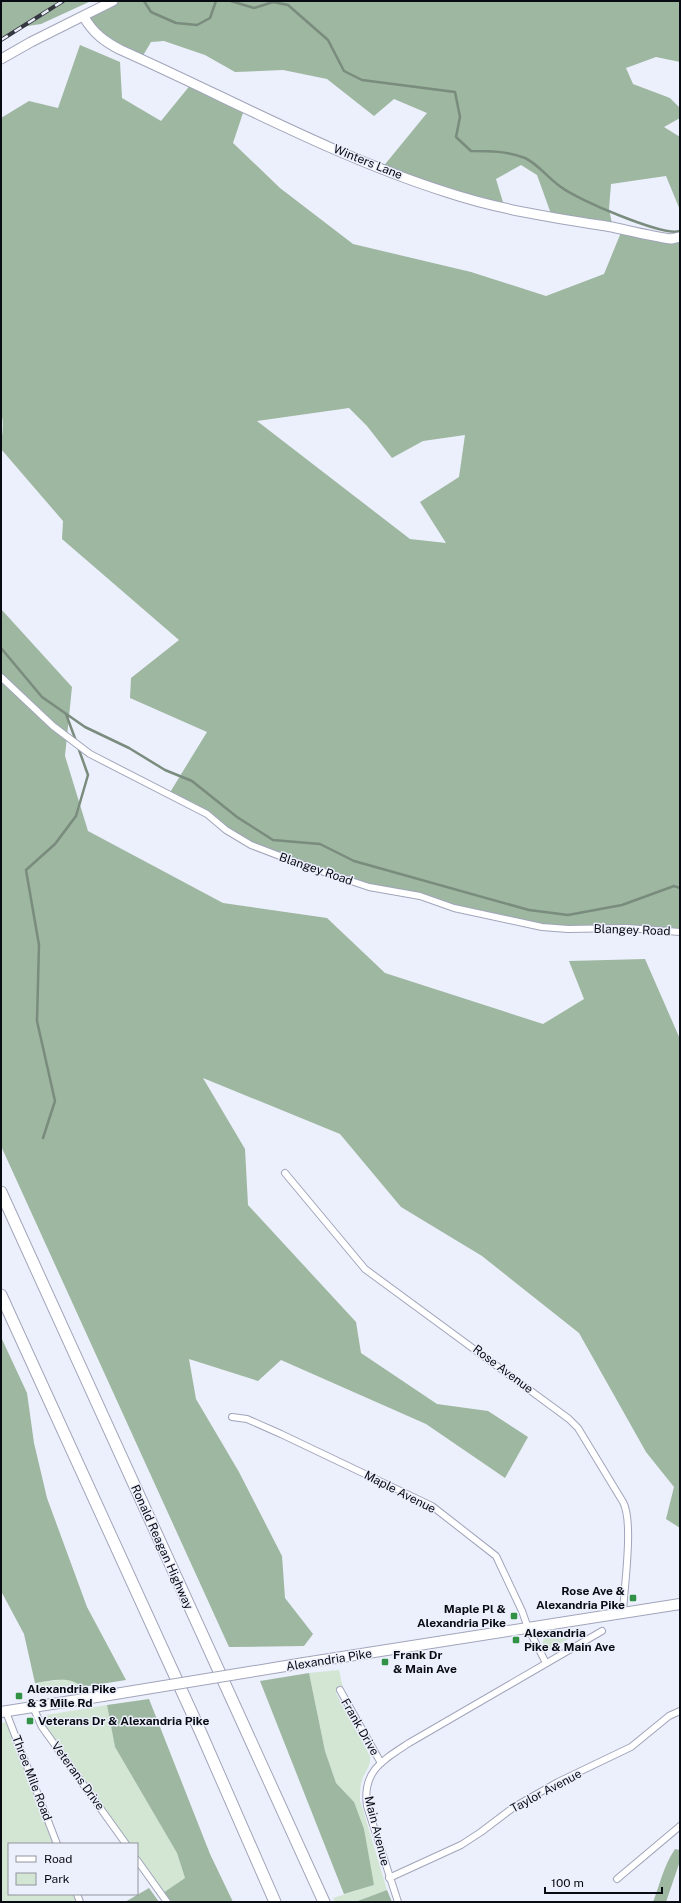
<svg xmlns="http://www.w3.org/2000/svg" width="681" height="1903" font-family="'Public Sans',sans-serif">
  <rect width="100%" height="100%" fill="#eceffc"/>
  <!-- green -->
  <g fill="#d2e6d3">
    <polygon points="584,1630 549,1650 544,1649 542,1646 544,1637"/>
    <path d="M339 1670 343 1688 336 1693 370 1756C371 1765 367 1769 363 1777 360 1784 360 1792 360 1800L387 1890 355 1902H335L333 1898 374 1885 354 1802 336 1783 325 1751 309 1673Z"/>
    <polygon points="69,1679 76,1681 82,1687 35,1694 35,1683"/>
    <polygon points="107,1705 115,1747 177,1853 185,1878 163,1893 137,1856 137,1844 129,1844 45,1725 45,1718 46,1715"/>
    <polygon points="6,1722 53,1844 9,1844 9,1894 73,1894 76,1902 1,1902 1,1723"/>
  </g>
  <!-- forest -->
  <g fill="#9eb7a0" fill-rule="evenodd">
    <polygon points="1,1 91,1 41,24 21,27 1,40"/>
    <polygon points="113,1 680,1 680,62 656,57 626,68 633,84 670,98 680,108 680,118 664,127 680,137 680,210 666,176 611,184 609,209 613,228 551,218 550,211 537,175 521,165 496,179 505,209 382,168 427,113 394,99 374,116 327,79 283,70 235,72 205,55 164,41 151,42 141,59 121,50 84,17"/>
    <path d="M80 45 120 62 122 98 161 121 192 83 245 107 233 143 280 188 353 244 471 272 546 296 604 274 622 230 680 237V932L542 927 369 887 251 845 207 814 169 794 207 732 130 698 131 678 179 640 62 539 63 521 1 449C1 439 5 423 1 414V118L29 101 58 108ZM349 408 367 426 392 458 423 441 465 435 459 477 420 502 446 543 410 539 257 421Z"/>
    <polygon points="1,609 72,687 65,756 88,831 223,903 327,918 385,973 543,1024 584,999 569,961 645,959 680,1039 680,1528 666,1519 674,1487 646,1452 579,1333 482,1256 401,1207 340,1134 203,1078 245,1149 248,1205 356,1322 361,1353 437,1404 488,1411 528,1437 505,1478 426,1424 281,1360 258,1381 189,1359 196,1399 239,1472 282,1556 285,1598 313,1634 304,1646 229,1647 1,1146"/>
    <path d="M1 1337 27 1393 34 1443 47 1498 87 1607 126 1680 82 1687C69 1675 51 1681 35 1683L24 1634 1 1591Z"/>
    <polygon points="309,1673 325,1751 336,1783 354,1802 364,1829 374,1885 344,1894 260,1681"/>
    <polygon points="149,1699 210,1854 233,1902 172,1902 163,1893 185,1878 177,1853 115,1747 107,1705"/>
    <path d="M675 1849 680 1850V1861L666 1902H653C660 1884 664 1865 675 1849Z"/>
    <polygon points="149,1888 159,1902 125,1902"/>
    <polygon points="387,1890 392,1902 355,1902"/>
  </g>
  <g fill="none" stroke-linecap="round" stroke-linejoin="round">
    <!-- stream -->
    <g stroke="#798c7d" stroke-width="2.5">
      <polyline points="144,1 151,12 176,23 197,25 210,18 216,1"/>
      <path d="M231 1 254 8 273 2 288 5 328 40 344 71 362 80 455 92 460 117 456 137 471 151C490 151 507 151 525 158 538 164 549 179 561 187 576 199 664 237 680 231"/>
      <polyline points="1,648 42,697 85,727 129,748 165,770 192,781 237,817 273,840 320,844 354,861 529,910 568,915 622,905 674,886 680,888"/>
      <polyline points="66,714 76,741"/>
      <polyline points="43,1138 55,1101 37,1021 39,945 26,870 55,844 76,816 88,775 78,747"/>
    </g>
    <!-- street casing -->
    <g stroke="#a1a5ba" stroke-width="8">
      <g id="street">
        <polyline points="1,677 53,726 90,754 207,814 226,830 251,845 306,866 369,887 420,896 454,908 542,927 568,929 627,928 680,932"/>
        <path d="M285 1173 365 1269 569 1419 578 1428 623 1502C634 1522 624 1587 623 1613"/>
        <polyline points="232,1417 247,1419 281,1434 432,1506 496,1556 522,1611 528,1628 546,1663"/>
        <polyline points="340,1690 381,1763"/>
        <polyline points="33,1707 42,1727 126,1844"/>
        <polyline points="6,1712 57,1844"/>
        <polyline points="137,1860 167,1902"/>
        <polyline points="389,1878 461,1845 481,1832 514,1807 558,1782 631,1747 669,1716 680,1711"/>
        <polyline points="617,1879 680,1826"/>
        <polyline points="77,1894 80,1902"/>
        <path d="M398 1902 367 1806C362 1771 383 1760 409 1743L602 1631"/>
      </g>
    </g>
    <!-- secondary casing -->
    <g stroke="#a1a5ba" stroke-width="11">
      <g id="secondary">
        <path d="M84 17C93 33 105 42 121 50 229 98 333 156 446 192 500 210 555 218 612 227 631 231 651 236 671 239L680 237"/>
        <polyline points="1,59 31,42 113,1"/>
      </g>
    </g>
    <!-- primary casing -->
    <g stroke="#a1a5ba" stroke-width="12">
      <g id="primary">
        <polyline points="304,1663 680,1604"/>
        <polyline points="1,1712 103,1696"/>
      </g>
    </g>
    <!-- highway casing -->
    <g stroke="#a1a5ba" stroke-width="13">
      <g id="highway">
        <polyline points="1,1192 324,1902"/>
        <polyline points="1,1295 201,1733 275,1902"/>
      </g>
    </g>
    <!-- street -->
    <use href="#street" stroke="#fff" stroke-width="6"/>
    <!-- secondary -->
    <use href="#secondary" stroke="#fff" stroke-width="9"/>
    <!-- primary -->
    <use href="#primary" stroke="#fff" stroke-width="10"/>
    <!-- highway -->
    <use href="#highway" stroke="#fff" stroke-width="11"/>
    <!-- rail casing -->
    <g stroke="#353740" stroke-width="4">
      <polyline id="rail" points="1,40 63,1"/>
    </g>
    <!-- rail -->
    <use href="#rail" stroke="#eceffc" stroke-width="2.5" stroke-dasharray="8" stroke-linecap="butt"/>
    <!-- primary-bridge casing -->
    <g stroke="#a1a5ba" stroke-width="12" stroke-linecap="butt">
      <polyline id="primary-bridge" points="103,1696 304,1663"/>
    </g>
    <!-- primary-bridge -->
    <use href="#primary-bridge" stroke="#fff" stroke-width="10"/>
  </g>
  <!-- markers -->
  <g fill="#319245" stroke="#eceffc" stroke-width="1.5">
    <rect x="629" y="1594" width="8" height="8" rx="2"/>
    <rect x="510" y="1612" width="8" height="8" rx="2"/>
    <rect x="512" y="1636" width="8" height="8" rx="2"/>
    <rect x="381" y="1658" width="8" height="8" rx="2"/>
    <rect x="15" y="1692" width="8" height="8" rx="2"/>
    <rect x="26" y="1717" width="8" height="8" rx="2"/>
  </g>
  <g text-anchor="middle" stroke-width="3" stroke-linejoin="round" paint-order="stroke">
    <!-- street labels -->
    <g font-size="12" fill="#090b12" stroke="#eceffc">
      <text transform="translate(368 162) rotate(22)" y="4">Winters Lane</text>
      <text transform="translate(316 869) rotate(19)" y="4">Blangey Road</text>
      <text transform="translate(632 930) rotate(2)" y="4">Blangey Road</text>
      <text transform="translate(503 1369) rotate(37)" y="4">Rose Avenue</text>
      <text transform="translate(400 1492) rotate(27)" y="4">Maple Avenue</text>
      <text transform="translate(162 1547) rotate(66)" y="4">Ronald Reagan Highway</text>
      <text transform="translate(329 1660) rotate(-9)" y="4">Alexandria Pike</text>
      <text transform="translate(360 1727) rotate(60)" y="4">Frank Drive</text>
      <text transform="translate(78 1776) rotate(54)" y="4">Veterans Drive</text>
      <text transform="translate(32 1778) rotate(69)" y="4">Three Mile Road</text>
      <text transform="translate(546 1791) rotate(-28)" y="4">Taylor Avenue</text>
      <text transform="translate(377 1831) rotate(76)" y="4">Main Avenue</text>
    </g>
    <!-- poi labels -->
    <g font-size="12" font-weight="bold" fill="#090b12" stroke="#eceffc" text-anchor="start">
      <text x="625" y="1595" text-anchor="end">Rose Ave &amp;<tspan x="625" dy="14">Alexandria Pike</tspan></text>
      <text x="506" y="1613" text-anchor="end">Maple Pl &amp;<tspan x="506" dy="14">Alexandria Pike</tspan></text>
      <text x="524" y="1637">Alexandria<tspan x="524" dy="14">Pike &amp; Main Ave</tspan></text>
      <text x="393" y="1659">Frank Dr<tspan x="393" dy="14">&amp; Main Ave</tspan></text>
      <text x="27" y="1693">Alexandria Pike<tspan x="27" dy="14">&amp; 3 Mile Rd</tspan></text>
      <text x="38" y="1725">Veterans Dr &amp; Alexandria Pike</text>
    </g>
  </g>
  <!-- border -->
  <rect width="681" height="1903" fill="none" stroke="#090b12" stroke-width="4"/>
  <!-- legend -->
  <rect x="8" y="1843" width="130" height="52" fill="#eceffc" stroke="#91949e"/>
  <rect x="16" y="1856" width="20" height="6" fill="#ffffff" stroke="#91949e"/>
  <text x="44" y="1863" font-size="12" fill="#090b12">Road</text>
  <rect x="16" y="1873" width="20" height="12" fill="#d2e6d3" stroke="#91949e"/>
  <text x="44" y="1883" font-size="12" fill="#090b12">Park</text>
  <!-- scale -->
  <path d="M545 1887v6h117v-6" fill="none" stroke="#090b12" stroke-width="2"/>
  <text x="551" y="1887" font-size="12" fill="#090b12" stroke="#eceffc" stroke-width="3" paint-order="stroke">100 m</text>
</svg>
